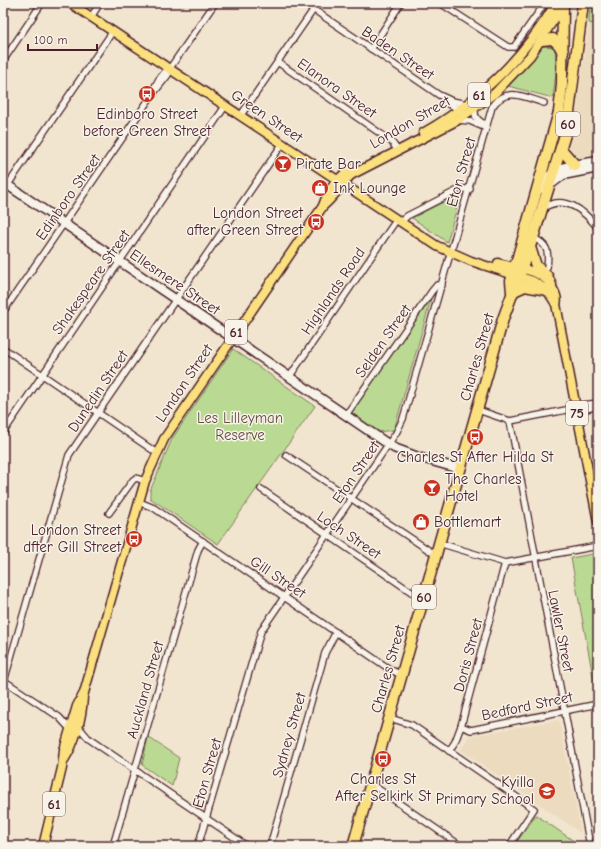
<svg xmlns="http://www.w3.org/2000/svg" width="601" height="849" font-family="'Comic Neue',sans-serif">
  <rect width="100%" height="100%" fill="#f1e5cf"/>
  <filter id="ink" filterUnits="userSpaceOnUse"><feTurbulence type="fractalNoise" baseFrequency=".025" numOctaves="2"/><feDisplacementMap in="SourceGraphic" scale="8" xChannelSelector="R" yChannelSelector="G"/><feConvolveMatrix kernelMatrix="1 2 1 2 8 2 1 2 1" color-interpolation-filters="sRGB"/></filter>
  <g filter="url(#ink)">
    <!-- built -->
    <g fill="#ecdbbe">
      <polygon points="589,23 598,25 598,154 576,159 570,153 569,149 575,120"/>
      <polygon points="559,720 581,833 461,750 470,736"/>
    </g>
    <!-- green -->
    <g fill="#bada93" stroke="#827c5f">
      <polygon points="590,3 598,3 598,25 589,23"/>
      <polygon points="543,46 555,47 556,72 553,98 508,86"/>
      <polygon points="461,193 447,242 412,218"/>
      <polygon points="431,299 394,430 378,432 351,412"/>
      <polygon points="233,349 315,406 218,544 150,498 150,491 172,439"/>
      <polygon points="598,553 598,698 597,698 571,558"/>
      <polygon points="148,737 179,758 172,786 142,765"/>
      <polygon points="536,815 581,846 514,846"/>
    </g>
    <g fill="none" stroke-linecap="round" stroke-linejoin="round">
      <!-- street casing -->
      <g stroke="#4a1f2b" stroke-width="8">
        <g id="street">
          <polyline points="304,3 439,95 452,101 467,104"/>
          <polyline points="440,3 508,47 514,47 516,44 543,6"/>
          <polyline points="91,17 100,3"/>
          <polyline points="371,49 401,3"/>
          <polyline points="3,61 42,3"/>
          <polyline points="279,63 391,141 398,151"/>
          <path d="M152 95C155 84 161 74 170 68"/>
          <polyline points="446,103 462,110"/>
          <path d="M475 109C474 117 478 122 486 124"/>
          <polyline points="241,115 318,3"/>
          <polyline points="458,120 470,121 486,128"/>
          <polyline points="3,192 113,31"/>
          <path d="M543 208C566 194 584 211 598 228"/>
          <polyline points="401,222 407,216 460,189 470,189"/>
          <path d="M533 238C548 244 549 252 547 267"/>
          <polyline points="3,312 152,95 168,75 170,68 215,3"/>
          <polyline points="3,348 157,453"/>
          <polyline points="290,376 397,219"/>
          <polyline points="478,410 510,421 571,409 582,410 598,406"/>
          <polyline points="576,410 582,405 598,403"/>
          <polyline points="346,415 432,291 437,285 442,285"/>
          <polyline points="510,421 590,846"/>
          <polyline points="3,433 226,105"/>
          <polyline points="286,455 436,555"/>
          <polyline points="261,489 423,600"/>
          <polyline points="139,502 154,508 391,670 402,675"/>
          <polyline points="109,513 133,480 136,478 145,481"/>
          <polyline points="439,543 505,563 598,546"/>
          <polyline points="3,680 59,717 70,729"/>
          <polyline points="3,685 69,455 283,143"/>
          <polyline points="390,718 412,725 534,809 509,846"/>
          <polyline points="78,726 89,739 247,846"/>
          <polyline points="461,726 471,730 598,704"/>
          <polyline points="449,751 455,742 461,726 505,563"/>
          <polyline points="371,784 461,846"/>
          <polyline points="113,846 198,550 203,541"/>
          <path d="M198 846 261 631 396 433 403 419 492 107C506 86 524 97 544 103"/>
          <polyline points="270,846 325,653 336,632"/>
        </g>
      </g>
      <!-- secondary casing -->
      <g stroke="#4a1f2b" stroke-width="11">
        <g id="secondary">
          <polyline points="3,182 394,448 418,457 460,469"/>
          <polyline points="550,185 563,175 598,168"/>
          <path d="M540 189C553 163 572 166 598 161"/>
        </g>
      </g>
      <!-- primary casing -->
      <g stroke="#4a1f2b" stroke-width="11">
        <g id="primary">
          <polyline points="70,3 437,246 471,261 533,281 547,290 556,304"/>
          <path d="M423 133C479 101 523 59 556 3"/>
          <path d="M323 206C328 190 338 176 354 168"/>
          <path d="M498 263C517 269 543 268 553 289 556 294 558 299 556 304L598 522"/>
          <path d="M64 760C75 743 82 718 83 697"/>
          <path d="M43 846 62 768 64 750 77 706 84 693 145 481 164 439 323 206C334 197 341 185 351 175L458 120 495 93 530 56 562 7"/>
        </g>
      </g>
      <!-- highway casing -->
      <g stroke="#4a1f2b" stroke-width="13">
        <g id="highway">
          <polyline points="542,40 553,39 559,45 563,52"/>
          <polyline points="561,149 575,165"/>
          <polyline points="530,247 536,266 547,276 551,285"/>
          <polyline points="514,291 525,286 547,290"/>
          <polyline points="512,292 511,281 559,112 562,85 563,3"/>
          <polyline points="353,846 503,319 533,238 567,128 583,3"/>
        </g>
      </g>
      <!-- street -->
      <use href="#street" stroke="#f7f3e8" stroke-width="5.5"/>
      <!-- secondary -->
      <use href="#secondary" stroke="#f7f3e8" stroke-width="8"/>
      <!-- primary -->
      <use href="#primary" stroke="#fbe080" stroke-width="8"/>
      <!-- highway -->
      <use href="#highway" stroke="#fbe080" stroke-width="10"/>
    </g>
  </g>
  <!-- icons -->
  <defs>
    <g id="bus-disc" transform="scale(0.9)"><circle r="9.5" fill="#c8321e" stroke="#f7f3e8"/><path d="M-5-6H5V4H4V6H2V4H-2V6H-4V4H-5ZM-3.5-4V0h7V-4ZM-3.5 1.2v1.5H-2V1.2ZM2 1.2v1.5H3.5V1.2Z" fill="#fff"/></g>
    <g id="bar-disc" transform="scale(0.9)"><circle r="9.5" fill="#c8321e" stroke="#f7f3e8"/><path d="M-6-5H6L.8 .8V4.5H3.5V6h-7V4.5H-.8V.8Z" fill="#fff"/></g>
    <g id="shop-disc" transform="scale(0.9)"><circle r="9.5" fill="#c8321e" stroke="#f7f3e8"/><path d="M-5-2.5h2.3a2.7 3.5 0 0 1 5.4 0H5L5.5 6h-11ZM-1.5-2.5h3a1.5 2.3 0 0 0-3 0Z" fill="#fff"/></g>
    <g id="school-disc" transform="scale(0.9)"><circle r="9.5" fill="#c8321e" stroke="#f7f3e8"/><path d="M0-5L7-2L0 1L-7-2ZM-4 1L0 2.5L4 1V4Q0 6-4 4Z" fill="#fff"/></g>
  </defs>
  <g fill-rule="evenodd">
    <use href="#bus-disc" x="147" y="94"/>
    <use href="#bar-disc" x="283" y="164"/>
    <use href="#shop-disc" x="320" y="188"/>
    <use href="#bus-disc" x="316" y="222"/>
    <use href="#bus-disc" x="475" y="437"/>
    <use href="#bar-disc" x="432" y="488"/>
    <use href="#shop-disc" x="421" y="522"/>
    <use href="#bus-disc" x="134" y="539"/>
    <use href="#bus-disc" x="383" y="759"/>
    <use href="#school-disc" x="547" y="791"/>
  </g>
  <g text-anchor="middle" stroke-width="3" stroke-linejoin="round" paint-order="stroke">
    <!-- shield labels -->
    <g fill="#f7f3e8" stroke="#7e5f64" stroke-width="1">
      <rect x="468" y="83" width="22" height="24" rx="3"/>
      <rect x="556" y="112" width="24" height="24" rx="3"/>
      <rect x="225" y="320" width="22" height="24" rx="3"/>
      <rect x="566" y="401" width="22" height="24" rx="3"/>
      <rect x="412" y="585" width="24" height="24" rx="3"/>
      <rect x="43" y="792" width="22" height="24" rx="3"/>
    </g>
    <g font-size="14" font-weight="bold" fill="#4a1f2b">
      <text x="479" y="100">61</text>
      <text x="568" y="129">60</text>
      <text x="236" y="337">61</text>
      <text x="577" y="418">75</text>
      <text x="424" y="602">60</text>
      <text x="54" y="809">61</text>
    </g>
    <!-- street labels -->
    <g font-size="15" fill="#4a1f2b" stroke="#f7f3e8">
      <text transform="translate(398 53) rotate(34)" y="5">Baden Street</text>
      <text transform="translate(337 88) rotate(35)" y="5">Elanora Street</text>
      <text transform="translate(267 116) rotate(34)" y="5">Green Street</text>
      <text transform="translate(410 122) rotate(-30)" y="5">London Street</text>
      <text transform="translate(461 172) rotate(-74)" y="5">Eton Street</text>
      <text transform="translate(68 197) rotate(-55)" y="5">Edinboro Street</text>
      <text transform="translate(91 282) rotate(-55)" y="5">Shakespeare Street</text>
      <text transform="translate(175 282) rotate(34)" y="5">Ellesmere Street</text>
      <text transform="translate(333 291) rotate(-56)" y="5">Highlands Road</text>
      <text transform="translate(383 341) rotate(-55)" y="5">Selden Street</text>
      <text transform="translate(477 357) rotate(-74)" y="5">Charles Street</text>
      <text transform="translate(184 383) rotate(-56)" y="5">London Street</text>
      <text transform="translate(98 391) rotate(-56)" y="5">Dunedin Street</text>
      <text transform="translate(356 472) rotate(-56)" y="5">Eton Street</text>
      <text transform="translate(349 535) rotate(34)" y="5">Loch Street</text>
      <text transform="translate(278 577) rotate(34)" y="5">Gill Street</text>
      <text transform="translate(561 631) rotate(79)" y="5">Lawler Street</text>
      <text transform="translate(468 655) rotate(-75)" y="5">Doris Street</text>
      <text transform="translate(388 669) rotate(-74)" y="5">Charles Street</text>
      <text transform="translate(145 690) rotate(-74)" y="5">Auckland Street</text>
      <text transform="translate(527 706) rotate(-12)" y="5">Bedford Street</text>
      <text transform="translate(289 735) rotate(-74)" y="5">Sydney Street</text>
      <text transform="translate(207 773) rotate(-74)" y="5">Eton Street</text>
    </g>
    <!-- poi labels -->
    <g font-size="15" fill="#4a1f2b" stroke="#f7f3e8" text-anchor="start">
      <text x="147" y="119" text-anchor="middle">Edinboro Street<tspan x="147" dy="17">before Green Street</tspan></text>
      <text x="296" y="169">Pirate Bar</text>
      <text x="333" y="193">Ink Lounge</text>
      <text x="303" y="218" text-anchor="end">London Street<tspan x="303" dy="17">after Green Street</tspan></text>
      <text x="475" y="462" text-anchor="middle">Charles St After Hilda St</text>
      <text x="445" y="484">The Charles<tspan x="445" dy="17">Hotel</tspan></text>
      <text x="434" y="527">Bottlemart</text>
      <text x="121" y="535" text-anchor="end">London Street<tspan x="121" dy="17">dfter Gill Street</tspan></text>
      <text x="383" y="784" text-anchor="middle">Charles St<tspan x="383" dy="17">After Selkirk St</tspan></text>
      <text x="534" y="787" text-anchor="end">Kyilla<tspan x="534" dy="17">Primary School</tspan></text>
    </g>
    <!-- park labels -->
    <g font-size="15" fill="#664e45" stroke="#f7f3e8">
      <text x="240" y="423">Les Lilleyman<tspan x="240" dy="17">Reserve</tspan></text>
    </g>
  </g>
  <!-- margin -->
  <rect width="601" height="849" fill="none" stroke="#f7f3e8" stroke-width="16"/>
  <rect x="8" y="8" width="585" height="833" fill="none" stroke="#4a1f2b" stroke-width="1.5" filter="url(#ink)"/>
  <!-- scale -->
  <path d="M28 44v6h69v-6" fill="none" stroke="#4a1f2b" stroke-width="2"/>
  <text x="34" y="44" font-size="12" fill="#4a1f2b" stroke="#f7f3e8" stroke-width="3" paint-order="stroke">100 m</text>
</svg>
